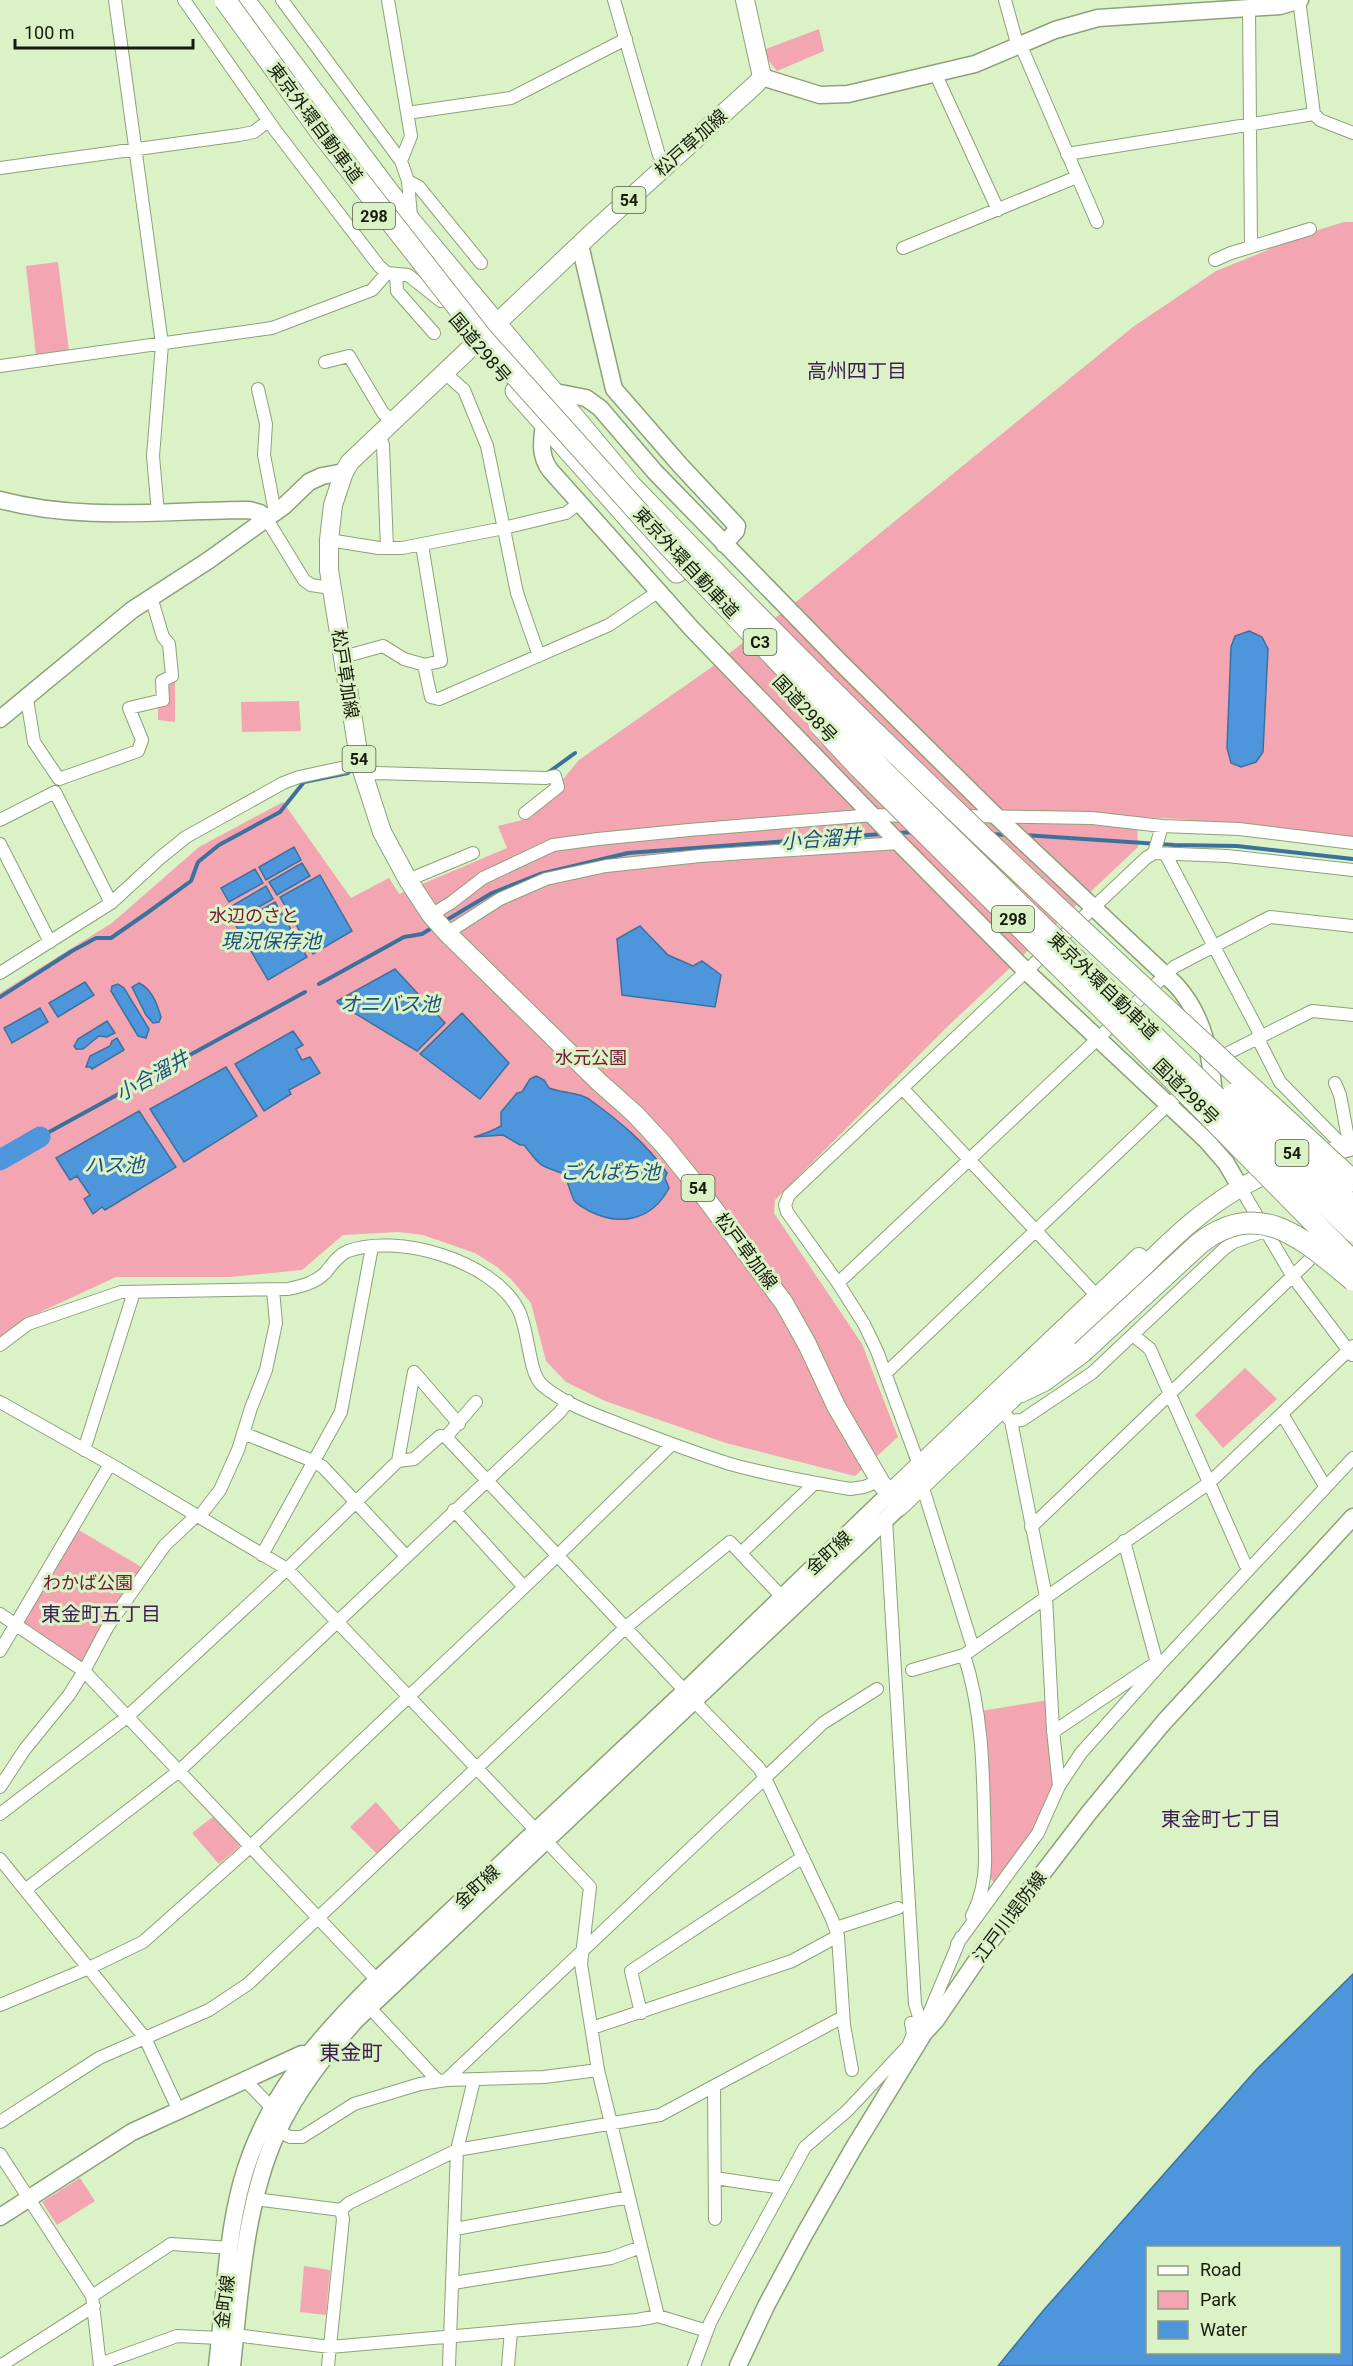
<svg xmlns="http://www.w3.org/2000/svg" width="1353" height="2366" font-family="Roboto,'Noto Sans JP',sans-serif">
  <rect width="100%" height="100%" fill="#dbf1c6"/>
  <path fill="#f3a5b1" d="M819,29L824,51L777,71L761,51Z
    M1344,222H1353V837L1180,819L1137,817L1138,847L945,1029L775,1200L774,1213L862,1344L898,1437L855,1476L726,1443L605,1401L566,1382L546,1361L531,1303L511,1279L497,1267L475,1253L423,1235L398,1232L343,1235L302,1270L230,1277H116L21,1321L0,1339V993L112,923L199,847L283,802L351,898L389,878L399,894L507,848L498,826L531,818L579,760L709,669L802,597L1133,327L1216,271L1268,250L1267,246Z
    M58,262L69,351L36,355L26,266Z
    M175,677V722L158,720V704L164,682Z
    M299,701L301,731L242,732L241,702Z
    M1245,1368L1277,1399L1223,1448L1195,1415Z
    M77,1529L143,1568L83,1666L22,1623Z
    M1049,1700L1054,1785L1037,1828L996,1885L990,1878L986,1735L981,1711Z
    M376,1802L401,1831L377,1854L350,1827Z
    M214,1816L241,1845L219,1864L192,1833Z
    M80,2178L95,2201L57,2225L42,2202Z
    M304,2266L330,2270L326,2315L300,2312Z"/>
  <path fill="#4d96db" stroke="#3c719d" stroke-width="1.5" fill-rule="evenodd" d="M1249,631L1262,637L1268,649L1263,752L1256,762L1241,767L1231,763L1227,748L1231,647L1235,636Z
    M294,847L301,860L266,880L259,867Z
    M302,863L310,876L277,895L269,882Z
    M255,869L263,883L229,902L221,888Z
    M320,875L352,931L313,954L280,897Z
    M266,886L273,899L239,918L232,906Z
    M275,902L307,957L268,980L235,924Z
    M640,926L668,955L693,966L702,961L721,975L715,1007L622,995L617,939Z
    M395,969L445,1023L417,1051L338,1003L337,1001Z
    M85,982L94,995L58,1017L49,1003Z
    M139,983C152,989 157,1004 161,1017L159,1022L153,1023L146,1015L132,987Z
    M118,984L124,988L149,1029L146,1038L138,1036L111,991L112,986Z
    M40,1008L48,1022L12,1043L4,1028Z
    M462,1013L509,1063L480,1099L420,1054Z
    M107,1021L115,1033L107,1037L99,1036L83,1049H76L74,1046L78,1039Z
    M293,1031L303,1045L296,1049L302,1060L310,1057L320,1073L289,1090L291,1094L264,1111L235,1064Z
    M117,1038L124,1050L92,1069L90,1067H86L90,1056L110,1046L112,1041Z
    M226,1067L257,1116L184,1162L150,1109Z
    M536,1076L544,1080L549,1088C561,1093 578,1092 589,1099C618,1120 646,1143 667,1173L665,1178L669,1188C652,1220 621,1227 589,1211C585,1208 577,1205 574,1200C570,1192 568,1182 564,1174C536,1164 542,1167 524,1145H520L503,1135L474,1137C481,1135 492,1131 501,1126V1112L517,1093L522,1092L530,1079Z
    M139,1111L176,1167L105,1210L102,1207L93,1214L84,1199L90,1195L77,1176L70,1180L56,1158Z
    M1353,1974V2366H998L1042,2312L1256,2070ZM1148,2248H1340V2352H1148Z"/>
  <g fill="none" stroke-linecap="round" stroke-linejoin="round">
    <path stroke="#3c719d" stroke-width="4" d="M549,772L575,753
      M898,833L915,832
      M991,834L1008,835
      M1024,835L1174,845L1237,846L1353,859
      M445,921L492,893L540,874L628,853L882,834
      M319,984L404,937L422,934L435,926
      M0,997L72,951L96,938H111L147,913L191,881L198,862L219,845L280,812L304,782L348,773
      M40,1137L305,992"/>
    <path stroke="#4d96db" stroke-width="21" d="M0,1160L40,1137"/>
    <defs>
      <path id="street" d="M115,0L162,344L153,456L158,513
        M184,0L275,130L379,266L387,273L408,275L441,301
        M282,0L401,161L408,181L411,217
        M388,0L411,136L401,161
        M614,0L659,155L668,164
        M1005,0L1018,47
        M1299,0L1314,114L1320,120L1353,133
        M1249,8L1251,246
        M1021,46L1097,222
        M935,73L998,210
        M407,113L511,98L626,39
        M1067,154L1314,114
        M0,168L239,135L254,132L268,121
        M408,181L419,187L481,263
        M903,248L1077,177
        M1215,260L1231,253L1310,229
        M396,274L397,291L434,333
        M325,362L349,356L383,413L393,421
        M0,366L272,328L372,290L387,273
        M446,374L464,390L487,446L517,593L539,656
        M258,389L266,424L264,455L275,512
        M379,433L383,445L387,548
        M266,518L304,580L311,585L331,588
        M329,540L379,548H402L504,528L566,513L578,504
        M422,545L441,661L424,665L431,697L439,699L609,625L659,591
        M343,657L383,646L404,659L425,665
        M27,699L34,742L59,779L138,751L142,740L129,708L163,700L162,681L172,676L169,644L163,637L151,597
        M363,776L376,773L546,778L555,776L558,787L525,813
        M963,816L1092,818L1162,826L1239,829L1353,843
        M0,820L55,792L111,903
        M0,844L50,942
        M1154,853L1162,826
        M1166,855L1261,1036
        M1353,870L1227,856L1154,853L1146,858L789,1195L785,1205L787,1212L838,1283L1174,967L1270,917L1353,926
        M408,880L473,853
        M431,915L452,902L483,878L553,845L598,839L689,830L873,815L909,816
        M447,933L500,899L546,879L606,866L700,856L899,843
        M0,973L111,903L160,858L186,837L283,783L299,777L360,764
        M1257,1037L1280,1082L1337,1140
        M1216,1059L1312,1011L1353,1015
        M1335,1083L1340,1095L1348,1138
        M903,1089L1097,1296
        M1240,1187L1293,1277L1352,1355
        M838,1283L864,1324L877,1351L919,1465
        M1133,1335L1150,1349L1245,1564L1249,1567
        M0,1345L28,1324L121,1292L288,1289C302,1286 315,1283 325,1273C332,1265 338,1255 348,1251C397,1233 492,1260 518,1309C529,1329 528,1372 542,1385C565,1405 599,1416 627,1427C661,1440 695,1453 730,1464C769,1475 809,1482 850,1489L864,1487L879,1481
        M886,1373L1173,1100
        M0,1402L110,1464L287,1569L398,1461L414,1372L459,1424
        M1001,1410L1011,1421L1046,1597L1053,1730L1059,1786
        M1282,1414L1325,1486
        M1011,1421L1022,1420L1092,1373L1225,1248L1234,1242L1265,1231
        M243,1433L313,1461L323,1467L406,1556
        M446,1437L685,1691
        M84,1450L134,1292
        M398,1461L414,1459L440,1436L446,1437L476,1402
        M922,1485L973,1648
        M454,1510L524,1587
        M200,1516L220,1490L238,1450L251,1408L266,1370L276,1323L273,1290
        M886,1520L915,2004L924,2033
        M1031,1527L1351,1220
        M741,1553L815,1483
        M262,1555L341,1412L372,1247
        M0,1614L84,1671L377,1980
        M0,1651L110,1464
        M964,1655C985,1719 983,1785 985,1852C986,1875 982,1896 972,1916
        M1158,1667L1353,1458
        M912,1670L964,1655L1209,1483L1353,1346
        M695,1702L759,1768L765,1778L832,1919L838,1936L844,2025L852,2070
        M1053,1732L1154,1664
        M0,1787L25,1749L69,1695L84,1671L108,1626L165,1545L197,1515
        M0,1814L127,1717L287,1569L590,1887L581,1964L598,2070L658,2316L707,2331
        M0,1859L145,2038L179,2111
        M25,1890L179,1771L560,1412L568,1401
        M836,1928L898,1908
        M957,1944L1038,1833L1059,1786L1081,1753L1158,1667L1124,1541
        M0,2005L89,1968L143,1942L250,1847L557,1556L672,1444
        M370,2008L438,2081
        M641,2013L631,1971L803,1857
        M592,2028L792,1961L838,1936
        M924,2032L930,2011L961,1937
        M245,2080L273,2109
        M446,2080L823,1723L877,1689
        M714,2086L715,2219
        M0,2122L99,2058L209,2010L248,1984L626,1627L730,1542L782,1597
        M278,2131L290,2137H302L354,2104L420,2084L446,2080L544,2077L598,2070
        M0,2154L92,2296L100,2366
        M715,2178L782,2188
        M255,2199L341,2210L349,2203L457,2150L660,2115L843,2017
        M455,2229L629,2197
        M453,2283L611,2258L641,2247
        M92,2296L171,2244L231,2248
        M235,2335L330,2347L637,2320L658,2316
        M100,2364L177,2336L220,2338
        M0,2366L94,2306
        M328,2366L343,2219L341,2210
        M449,2366L457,2150L474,2080
        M508,2366L511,2331
        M694,2366L710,2323L728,2288L805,2147L847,2111L908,2046L913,2034L911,2023"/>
      <path id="secondary" d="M762,77L820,95L848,94L975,64L1055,30L1098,18L1280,6L1300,0
        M580,245L614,389L680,465L737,526L736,531L724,544
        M550,391L586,398L600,408L655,472L840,662L997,817L1176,985C1205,1017 1212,1059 1214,1101
        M544,424C542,441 539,455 550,470L692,629L899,843L1026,971L1206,1140L1226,1163L1240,1187
        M0,500C82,522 166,510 249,510L260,513L266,518
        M0,719L132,610L209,560L284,506L309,482L322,476L344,472
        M0,2217L132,2132L302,2054L309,2056
        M217,2366C224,2307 226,2239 242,2181C265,2098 317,2039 377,1980L685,1691L888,1495
        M232,2366C240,2290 245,2203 277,2133C297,2090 325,2055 356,2020L899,1507
        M738,2366L766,2306L804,2235L853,2149L924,2033L936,2020L983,1951L1088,1814L1134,1758L1164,1722L1353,1517"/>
      <path id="primary" d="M745,0L762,77L756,84L592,233L350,462L344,472L333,505L329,540V570L360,764L382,832L408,880L431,915L447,933L599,1082L635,1114L663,1144L692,1180L784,1303L807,1344L836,1406L881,1483L899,1507C961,1448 1022,1390 1082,1330C1142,1271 1197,1201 1277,1170
        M1311,1158L1353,1146
        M888,1495L1139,1257"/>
      <path id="highway" d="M244,0L411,222L631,486L699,556
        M516,391L677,572
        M1020,1392L1043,1381L1082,1352"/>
    </defs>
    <use href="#street" stroke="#8da179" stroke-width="14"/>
    <use href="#secondary" stroke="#8da179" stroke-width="19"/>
    <use href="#primary" stroke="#8da179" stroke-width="20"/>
    <use href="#highway" stroke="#8da179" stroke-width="23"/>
    <use href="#street" stroke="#fff" stroke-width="12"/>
    <use href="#secondary" stroke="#fff" stroke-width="16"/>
    <use href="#primary" stroke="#fff" stroke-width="18"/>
    <use href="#highway" stroke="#fff" stroke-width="21"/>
    <defs>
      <path id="highway-bridge" d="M225,0L324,136L482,338L666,543L886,774L1353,1231
        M699,556C908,773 1131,977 1353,1181
        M819,724L859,767L1161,1067L1353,1262
        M1233,1094L1353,1207
        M1082,1352L1200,1243C1261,1196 1305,1241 1353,1280"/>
    </defs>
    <use href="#highway-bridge" stroke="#8da179" stroke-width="23" stroke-linecap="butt"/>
    <use href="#highway-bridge" stroke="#fff" stroke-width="21"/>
  </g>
  <g text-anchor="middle" stroke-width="6" stroke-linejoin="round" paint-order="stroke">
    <g fill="#dbf1c6" stroke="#505c44" stroke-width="1.5">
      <rect x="612.5" y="187" width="33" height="26" rx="4.5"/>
      <rect x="353" y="203" width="42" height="26" rx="4.5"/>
      <rect x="743.5" y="629" width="33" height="26" rx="4.5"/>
      <rect x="342.5" y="746" width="33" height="26" rx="4.5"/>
      <rect x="992" y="906" width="42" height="26" rx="4.5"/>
      <rect x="1275.5" y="1140" width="33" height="26" rx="4.5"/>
      <rect x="681.5" y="1175" width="33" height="26" rx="4.5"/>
    </g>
    <g font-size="16" font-weight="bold" fill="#151c0c">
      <text x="629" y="206">54</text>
      <text x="374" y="222">298</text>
      <text x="760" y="648">C3</text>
      <text x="359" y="765">54</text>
      <text x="1013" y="925">298</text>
      <text x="1292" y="1159">54</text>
      <text x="698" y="1194">54</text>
    </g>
    <g font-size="18" fill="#151c0c" stroke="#dbf1c6">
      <text transform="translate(315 123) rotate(53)" y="6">東京外環自動車道</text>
      <text transform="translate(691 143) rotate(-42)" y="6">松戸草加線</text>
      <text transform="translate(480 348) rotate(50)" y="6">国道298号</text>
      <text transform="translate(686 563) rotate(47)" y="6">東京外環自動車道</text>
      <text transform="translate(345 674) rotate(81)" y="6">松戸草加線</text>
      <text transform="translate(805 709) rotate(47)" y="6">国道298号</text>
      <text transform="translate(1103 986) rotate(44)" y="6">東京外環自動車道</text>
      <text transform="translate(1186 1092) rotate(45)" y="6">国道298号</text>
      <text transform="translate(746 1251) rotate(53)" y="6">松戸草加線</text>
      <text transform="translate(829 1553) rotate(-43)" y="6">金町線</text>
      <text transform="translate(477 1887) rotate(-43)" y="6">金町線</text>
      <text transform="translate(1010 1917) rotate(-53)" y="6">江戸川堤防線</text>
      <text transform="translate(225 2302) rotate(-83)" y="6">金町線</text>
    </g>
    <g font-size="18" fill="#721631" stroke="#dbf1c6">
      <text x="254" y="922">水辺のさと</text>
      <text x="591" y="1064">水元公園</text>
      <text x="88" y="1589">わかば公園</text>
    </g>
    <g font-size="20" fill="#3d1c54" stroke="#dbf1c6">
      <text x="857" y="378">高州四丁目</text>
      <text x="101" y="1621">東金町五丁目</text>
      <text x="1221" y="1826">東金町七丁目</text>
    </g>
    <g font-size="20" font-style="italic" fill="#1d507e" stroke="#dbf1c6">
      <text transform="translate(821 839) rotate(-4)" y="7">小合溜井</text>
      <text x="271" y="948">現況保存池</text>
      <text x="390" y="1011">オニバス池</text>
      <text transform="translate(152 1076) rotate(-29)" y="7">小合溜井</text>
      <text x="114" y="1172">ハス池</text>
      <text x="610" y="1179">ごんぱち池</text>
    </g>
    <g font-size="21" fill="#3d1c54" stroke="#dbf1c6">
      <text x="351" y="2060">東金町</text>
    </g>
  </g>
  <rect x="1146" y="2246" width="195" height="108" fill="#dbf1c6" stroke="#8c9c7c" stroke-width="1.5"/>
  <rect x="1158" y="2266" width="30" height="9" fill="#ffffff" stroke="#8c9c7c" stroke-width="1.5"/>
  <text x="1200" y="2276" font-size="18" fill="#151c0c">Road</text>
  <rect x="1158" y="2291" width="30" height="18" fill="#f3a5b1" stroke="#8c9c7c" stroke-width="1.5"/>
  <text x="1200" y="2306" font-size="18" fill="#151c0c">Park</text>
  <rect x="1158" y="2321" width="30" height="18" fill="#4d96db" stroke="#8c9c7c" stroke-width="1.5"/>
  <text x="1200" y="2336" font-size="18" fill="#151c0c">Water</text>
  <path d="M15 39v9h178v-9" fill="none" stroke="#151c0c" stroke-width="3"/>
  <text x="24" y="39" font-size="18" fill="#151c0c" stroke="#dbf1c6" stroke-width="4.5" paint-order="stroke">100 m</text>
</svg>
